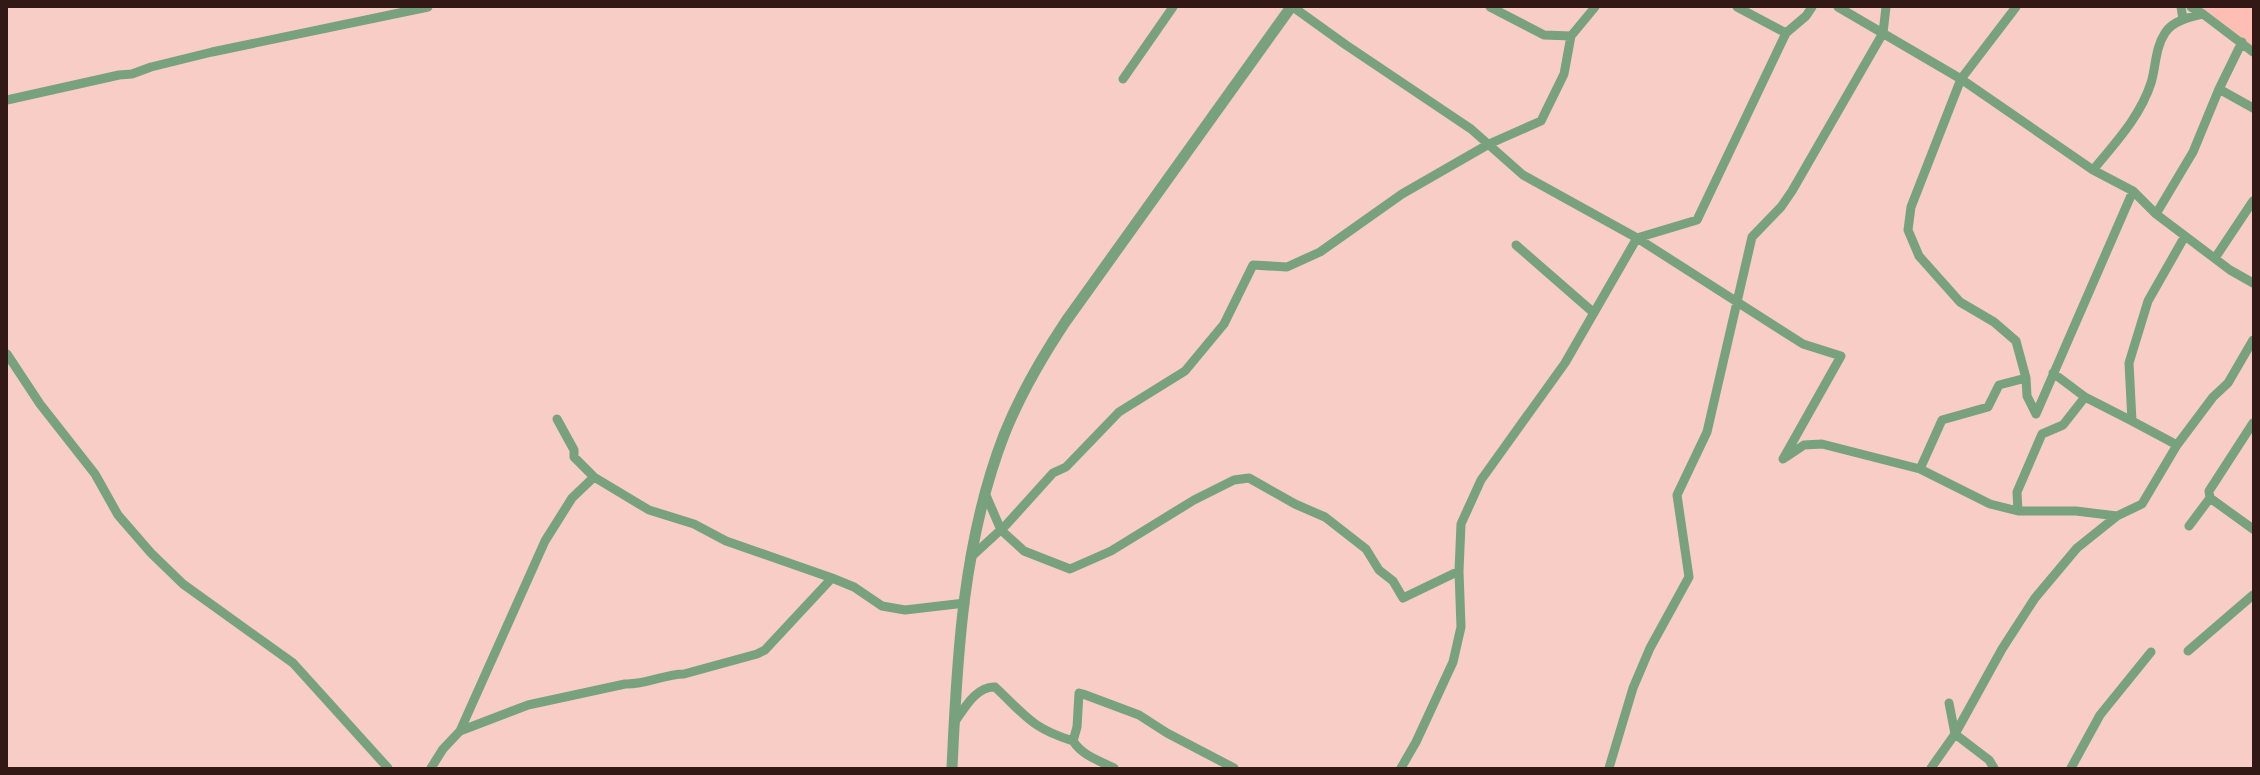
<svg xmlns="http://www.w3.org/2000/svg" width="2260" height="775" font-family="'Source Sans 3',sans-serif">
  <rect width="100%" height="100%" fill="#f8cdc5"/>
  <path fill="#febeb4" d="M2202,7H2253V47Z"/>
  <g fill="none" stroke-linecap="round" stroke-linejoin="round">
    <path stroke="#78a17e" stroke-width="9" d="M1293,7L1346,45L1471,129L1523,175L1637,238L1803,344L1841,356L1783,459L1804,445L1822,444L1920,469L1942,420L1988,407L1999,385L2026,378
      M1490,7L1544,35L1571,36L1595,7
      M1737,7L1786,33
      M1838,7L1961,79L2093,170L2133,191L2156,214L2230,270L2253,283
      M2016,7L1961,79L1911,207L1908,230L1919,256L1960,302L1994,322L2016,341L2026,378L2027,396L2036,414
      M2181,7L2183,19
      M2191,7L2203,14L2253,52
      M1123,79L1173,7
      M2219,89L2253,108
      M7,100L119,75L132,74L151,67L212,52L428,7
      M2093,170C2115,143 2140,117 2151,83C2156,67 2155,48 2165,33C2172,21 2190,17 2203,14
      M2156,214L2193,152L2219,89L2242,42
      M1516,245L1594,313
      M2215,258L2253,201
      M7,354L40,404L95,474L118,515L151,553L183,584L293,663L388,768
      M2053,373L2085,397L2132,421
      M2036,414L2133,191
      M557,419L574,450V457L594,477L649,510L694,524L726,541L832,578L854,587L882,606L905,610L965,603
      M2253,423L2209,491L2210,498L2253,529
      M2177,445L2132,421L2129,363L2148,301L2185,236
      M1920,469L1990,504L2018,511H2076L2117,516
      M985,493L1001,530L1024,551L1070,569L1111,551L1194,500L1234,480L1249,478L1295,504L1325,517L1366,549L1379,570L1393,581L1403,598L1459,571
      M2018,511L2017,492L2042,434L2063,425L2085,397
      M2189,526L2210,498
      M970,558L1006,525L1053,473L1066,467L1119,412L1185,371L1224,324L1253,265L1287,267L1320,252L1402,194L1489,144L1541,121L1564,74L1571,36
      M2188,651L2253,595
      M1949,703L1955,734L1989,760L1994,768
      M954,723C964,709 976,686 995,687C1025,715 1031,728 1073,741L1077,727L1079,693L1083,694L1139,715L1167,733L1234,768
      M460,731L528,705L625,684C646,685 664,674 684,674L757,654L765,650L832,578
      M1073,741C1083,756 1098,760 1114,768
      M431,768L443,749L460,731L545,541L572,498L594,477
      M1401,768L1416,742L1453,662L1461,627L1459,571L1461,524L1481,480L1565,363L1637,238L1697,220L1786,33L1806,16L1812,7
      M1609,768L1633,688L1650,648L1689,577L1677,495L1707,432L1752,237L1781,207L1792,191L1883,33L1886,7
      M1931,768L1955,734L2002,649L2035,598L2077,548L2117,516L2142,504L2177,445L2213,397L2228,383L2253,340
      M2071,768L2100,715L2151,652"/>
    <path stroke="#78a17e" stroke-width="11" d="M952,768C957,656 963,541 1004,435C1020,395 1042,357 1066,321L1291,7"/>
  </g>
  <rect width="2260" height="775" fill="none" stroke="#331916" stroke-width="16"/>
</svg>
